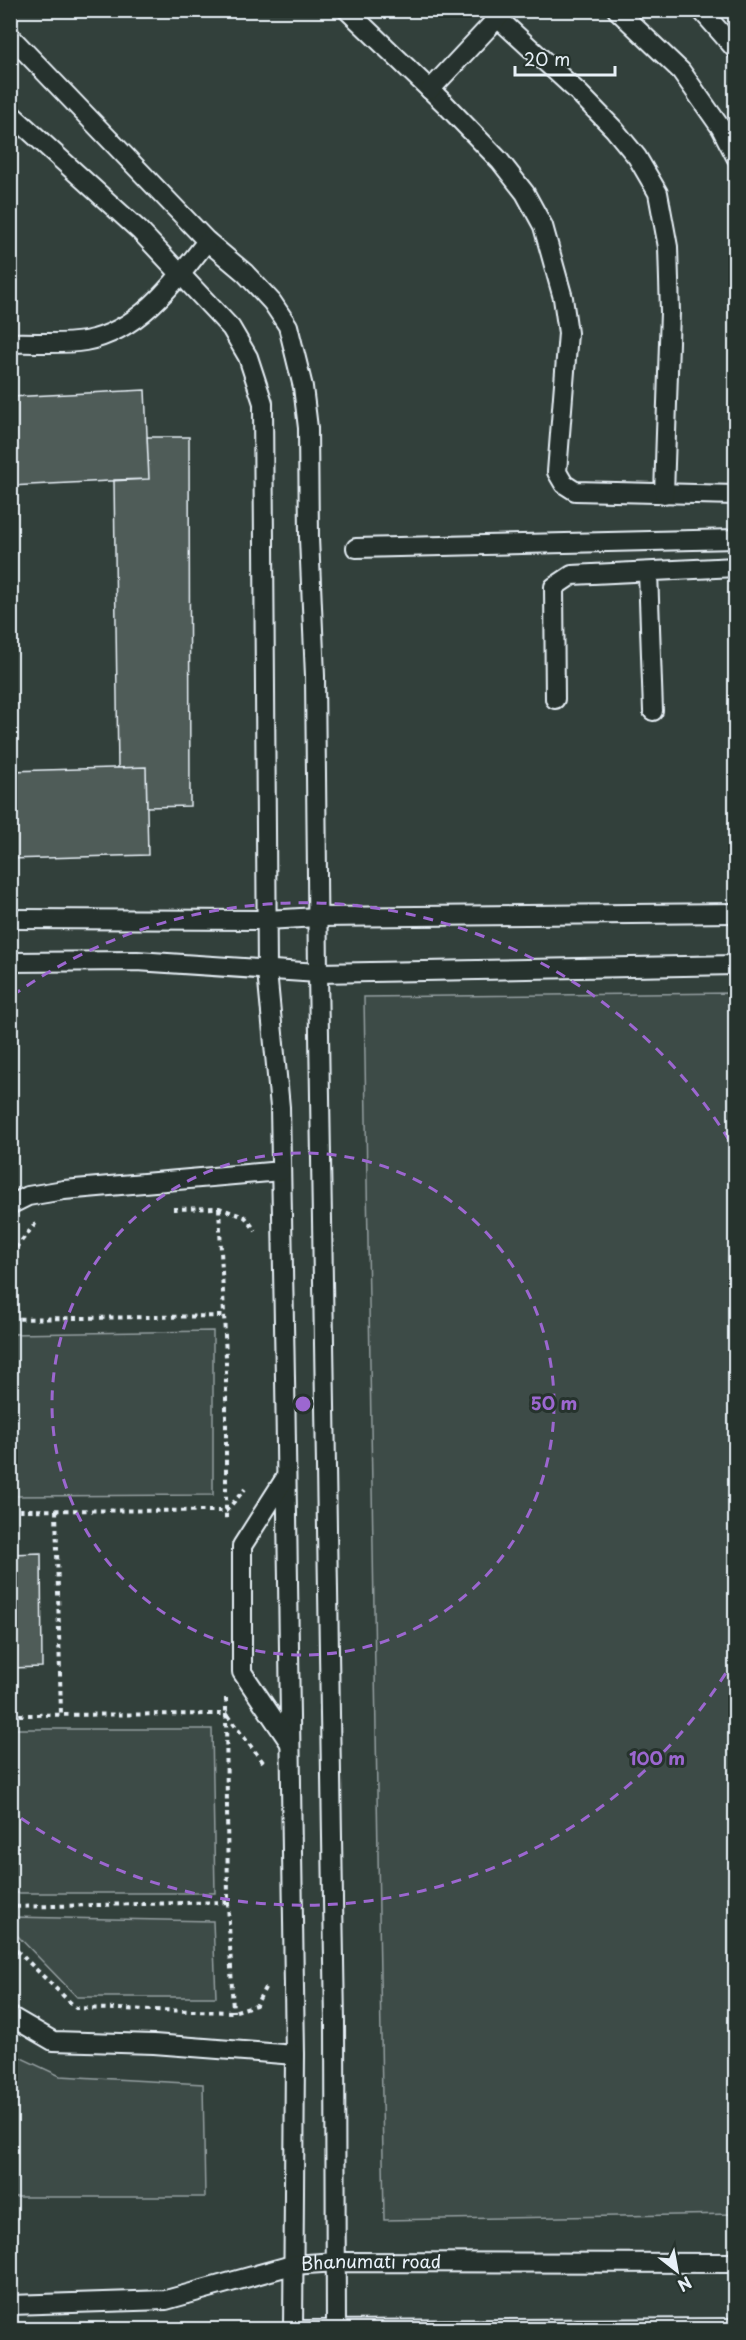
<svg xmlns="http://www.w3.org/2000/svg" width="746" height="2340" font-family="'Playpen Sans',sans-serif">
  <rect width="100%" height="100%" fill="#26332d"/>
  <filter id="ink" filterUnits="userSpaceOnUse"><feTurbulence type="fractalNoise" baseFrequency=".0167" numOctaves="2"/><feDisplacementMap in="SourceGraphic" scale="12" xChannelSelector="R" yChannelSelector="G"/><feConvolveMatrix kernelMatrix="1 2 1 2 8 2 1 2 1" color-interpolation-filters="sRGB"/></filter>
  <g filter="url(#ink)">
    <path fill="#333f3a" d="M11,11H735V2329H11Z"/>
    <path fill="#3e4b47" stroke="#939ea0" stroke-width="1.5" d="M735,993V2214L384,2220L364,997Z
      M213,1331V1495L11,1496V1334Z
      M10,1729H212L215,1893H11Z
      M11,1917L213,1921L216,1997H77L11,1929Z
      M11,2047L17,2056L60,2076L203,2084L205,2197H11Z"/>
    <path fill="#505c59" stroke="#e8f1f8" stroke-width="1.5" d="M145,390L149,479L10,486V397Z
      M147,437H189L190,806L147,807L146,767L118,768L114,480L149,479Z
      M146,767L148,855L10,859V771Z
      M41,1553L42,1667L10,1668V1554Z"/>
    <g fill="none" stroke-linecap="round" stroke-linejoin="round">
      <defs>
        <g id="service">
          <path d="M347,10L445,104L500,161L525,193L543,226L563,298L568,333L557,472L564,484L575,491L736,495"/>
          <path d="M489,10L579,93L614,129L637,157L658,193L668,247L670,312L664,494"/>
          <path d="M617,10L681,71L721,128L736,157"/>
          <path d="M701,10L736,50"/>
          <path d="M10,36L207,241L245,273L272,302L288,326L303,387L308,428L309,538L315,676L318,973L335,2022L336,2330"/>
          <path d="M430,90L505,10"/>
          <path d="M10,113L140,231L231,328L248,357L263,403L267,971L280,1107L285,1378L295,2055L293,2330"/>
          <path d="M10,343C34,342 61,345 85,341C139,331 175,282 207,241"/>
          <path d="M356,548L736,539"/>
          <path d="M648,572L653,711"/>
          <path d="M555,699L554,587L572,575L736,567"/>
          <path d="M10,919L267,920L317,917L736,913"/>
          <path d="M10,962L137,961L318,973L736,965"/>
          <path d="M10,1205L28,1196L64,1190L281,1171"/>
          <path d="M286,1477L242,1546V1672L290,1743"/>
          <path d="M10,2016L53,2041L154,2044L295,2055"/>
          <path id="s1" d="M10,2305L166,2300L292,2265L337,2262L736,2263"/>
          <path d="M303,2330L736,2328"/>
        </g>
      </defs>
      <use href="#service" stroke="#e8f1f8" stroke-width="22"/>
      <path stroke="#e8f1f8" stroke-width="4" stroke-dasharray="4.5 4.5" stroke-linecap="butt" d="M219,1208L226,1357V1520
        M173,1209L219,1208L245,1217L256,1231
        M10,1255L36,1223
        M10,1319L224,1316
        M10,1510L226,1511L245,1489
        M56,1510L61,1715
        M226,1698V1714L263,1762
        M10,1715L226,1714L228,1902L10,1907
        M228,1902L233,2012
        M10,1944L76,2008L233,2012L256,2005L267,1984"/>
      <use href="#service" stroke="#26332d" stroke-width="18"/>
    </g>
  </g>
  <g fill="none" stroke="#9c67d0" stroke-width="3" stroke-dasharray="10 8">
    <circle cx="303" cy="1404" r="251"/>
    <path d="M735 1658A501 501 0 0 1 12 1812M12 996A501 501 0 0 1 735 1150"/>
  </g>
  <g text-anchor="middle" stroke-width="6" stroke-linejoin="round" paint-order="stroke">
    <g font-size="18" fill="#e8f1f8" stroke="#26332d">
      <text dy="6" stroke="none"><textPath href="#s1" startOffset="366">Bhanumati road</textPath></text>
    </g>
  </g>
  <circle cx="303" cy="1404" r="9" fill="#9c67d0" stroke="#26332d" stroke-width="3"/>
  <g font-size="18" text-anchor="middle" font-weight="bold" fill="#9c67d0" stroke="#26332d" stroke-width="6" stroke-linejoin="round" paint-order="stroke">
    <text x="554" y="1410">50 m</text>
    <text x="657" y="1765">100 m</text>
  </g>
  <rect width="746" height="2340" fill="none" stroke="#26332d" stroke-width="36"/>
  <rect x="18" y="18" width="710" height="2304" fill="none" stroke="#e8f1f8" stroke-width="2" filter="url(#ink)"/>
  <g transform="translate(677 2271) rotate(149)" stroke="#26332d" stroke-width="4.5" paint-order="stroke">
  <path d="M0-4.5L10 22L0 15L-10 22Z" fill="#e8f1f8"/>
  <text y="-9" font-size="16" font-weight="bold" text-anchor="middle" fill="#e8f1f8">N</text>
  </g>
  <path d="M515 66v9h100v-9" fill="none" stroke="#e8f1f8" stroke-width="3"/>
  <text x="524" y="66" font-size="18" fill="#e8f1f8" stroke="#26332d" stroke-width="4.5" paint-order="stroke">20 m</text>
</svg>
